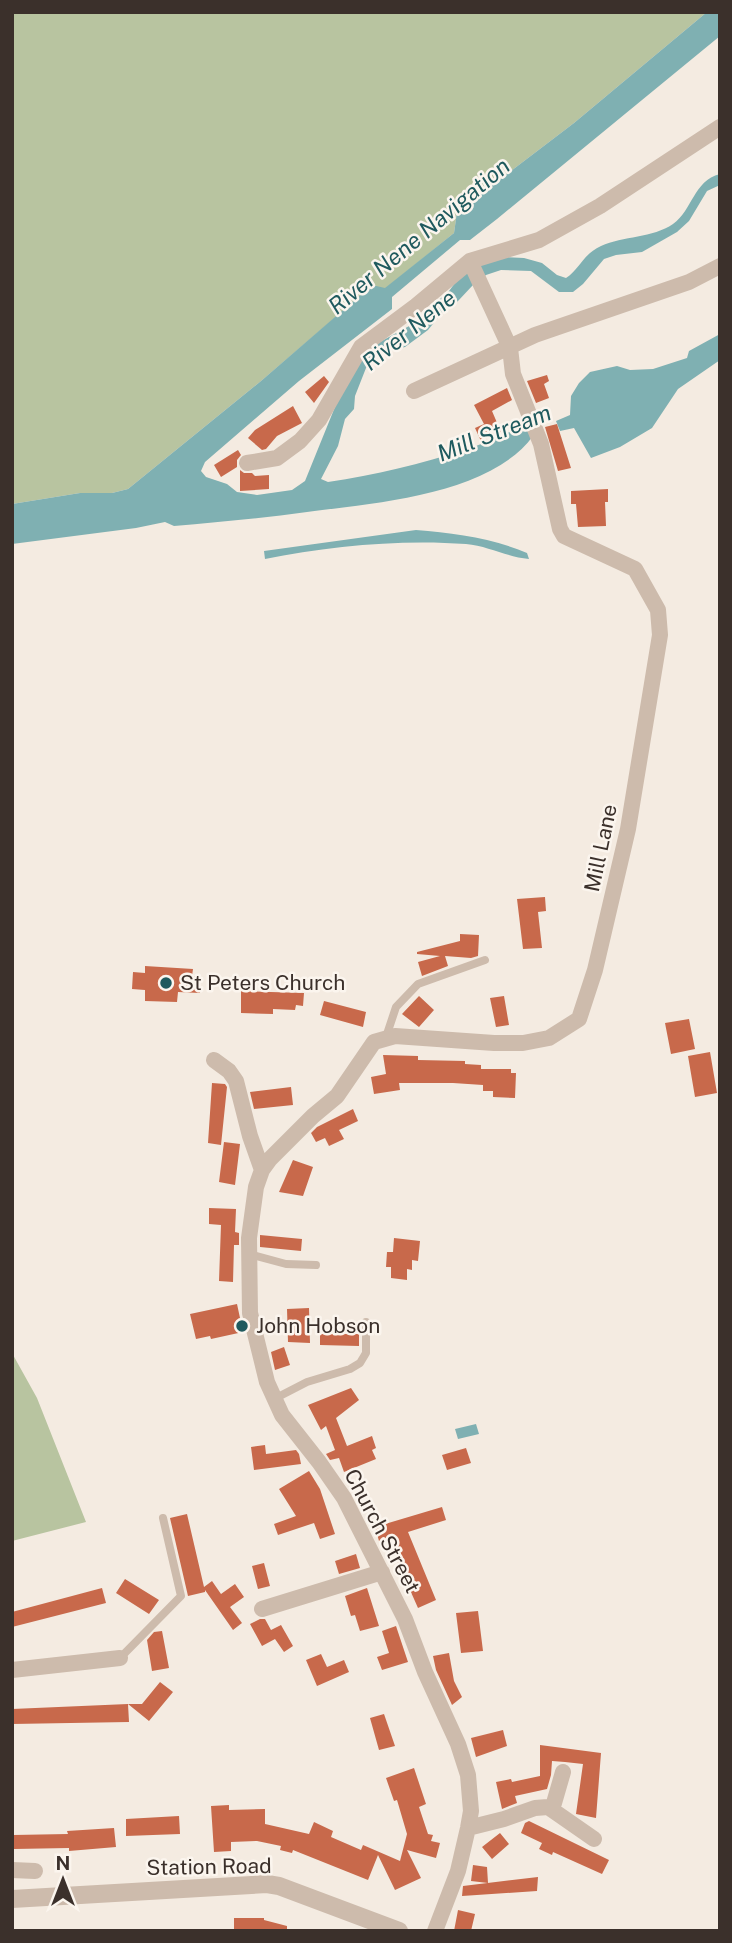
<svg xmlns="http://www.w3.org/2000/svg" width="732" height="1943" font-family="'Public Sans',sans-serif">
  <rect width="100%" height="100%" fill="#f4ebe1"/>
  <path fill="#b8c4a0" d="M12,12H707L574,123L457,212L454,233L385,289L372,286L261,381L128,489L112,493H80L12,504Z
    M12,1353L37,1398L86,1522L12,1541Z"/>
  <path fill="#7fb0b2" d="M707,12H720V36L497,219L470,240H460L392,297V309L299,381L205,462L201,471L206,477L227,484L237,492L257,495L292,490L305,481L337,402L364,354L378,343L411,325L449,291L458,279L479,262L505,257L524,258L542,263L557,275L566,278C580,269 582,255 601,246C623,236 653,238 673,224C693,210 693,181 720,174V185L707,191L689,221L677,232L642,252L616,255L604,259L583,284L573,292H559L531,271L501,270L486,275L473,285L458,301L441,314L428,330L405,347L379,354L366,368L355,396L354,409L345,419L338,446L321,479L328,482C375,475 421,464 467,449C488,443 507,430 528,427L533,436C490,495 374,503 307,512C263,518 219,522 174,526L165,522L136,528L12,544V504L80,493H112L128,489L261,381L372,285L385,288L454,233L457,212L574,123Z
    M720,334V360L678,389L652,428L620,447L591,458L574,428L560,431L556,421L570,415L571,396L579,383L590,372L617,366L630,370L653,369L687,358L689,351Z
    M416,530C454,533 492,538 527,553L529,559C507,557 488,546 466,544C403,539 327,546 265,559L264,551Z
    M476,1424L479,1434L458,1439L455,1429Z"/>
  <path fill="#c8694b" d="M547,375L549,381L544,384L549,398L536,403L527,381Z
    M324,376L329,382L314,403L305,392Z
    M507,388L512,400L492,411L501,432L481,441L475,428L484,424L474,405Z
    M293,406L302,423L277,436L266,449L262,450L248,438L255,430Z
    M557,424L571,468L558,471L545,427Z
    M238,450L241,455L237,460V467L221,477L214,465Z
    M240,470L244,473H252L255,476L269,475V489L240,491Z
    M608,489V502H605L606,526L578,527L576,504H571V491Z
    M545,897L546,911L538,912L542,948L523,949L517,899Z
    M460,934L479,935L478,956L471,958L445,956L448,966L422,976L418,962L440,956L417,954V952L460,941Z
    M145,966L193,969L192,976L201,977L200,993L178,992L177,1002L145,1001V990L132,989L133,972L145,973Z
    M241,991L304,993L303,1006L296,1005L295,1010L273,1009V1014L241,1013Z
    M419,996L434,1010L419,1027L402,1014Z
    M504,996L509,1025L496,1027L490,998Z
    M324,1001L366,1012L363,1027L320,1015Z
    M689,1019L695,1049L671,1054L665,1023Z
    M710,1052L717,1093L695,1097L688,1056Z
    M383,1055L418,1056V1060L465,1061V1064L481,1065V1069H511V1073H516L515,1098L493,1097V1091H483V1085L453,1083H399L400,1090L374,1094L371,1077L386,1074Z
    M212,1083L225,1084L227,1087L221,1145L208,1143Z
    M291,1087L293,1105L254,1109L250,1092Z
    M353,1109L358,1121L339,1130L344,1139L329,1146L325,1138L316,1142L311,1133L317,1127Z
    M224,1142L240,1144L235,1185L219,1182Z
    M293,1160L313,1167L303,1196L279,1192Z
    M209,1208L236,1209L235,1232L239,1233V1245H234L233,1282L219,1281L221,1225L209,1224Z
    M260,1235L302,1239L301,1251L260,1247Z
    M394,1238L420,1241L418,1261L412,1260V1270L407,1269V1280L391,1278V1267H386L387,1252H393Z
    M237,1304L243,1332L211,1339L210,1336L196,1339L190,1314Z
    M309,1308L310,1343L288,1342L287,1309Z
    M320,1334H359V1346L320,1345Z
    M284,1347L290,1365L275,1370L271,1352Z
    M351,1388L359,1400L336,1418L347,1446L372,1436L376,1448L372,1450L376,1459L344,1472L339,1458L330,1460L326,1454L335,1450L326,1426L321,1430L308,1405Z
    M265,1445L266,1454L296,1450L299,1454L301,1464L254,1470L251,1447Z
    M466,1448L471,1463L447,1470L442,1455Z
    M309,1471L320,1489L335,1534L320,1539L314,1523L278,1535L274,1524L296,1516L279,1489Z
    M442,1507L446,1520L408,1532L436,1600L418,1608L387,1538L379,1541L375,1527Z
    M187,1514L204,1587L212,1581L221,1594L235,1584L244,1597L230,1607L242,1623L233,1630L205,1590V1592L188,1596L170,1518Z
    M356,1554L360,1568L339,1574L335,1561Z
    M264,1563L270,1586L258,1589L252,1566Z
    M125,1579L159,1600L149,1614L116,1593Z
    M102,1588L106,1603L12,1627V1612Z
    M367,1588L379,1626L360,1631L355,1615L351,1616L345,1596Z
    M478,1611L483,1651L461,1653L456,1613Z
    M260,1619H265L271,1630L281,1625L293,1646L284,1652L275,1639L262,1646L250,1624Z
    M396,1626L408,1662L382,1670L377,1657L389,1653L382,1631Z
    M162,1631L169,1668L152,1671L147,1640L154,1632Z
    M449,1653L454,1681L462,1697L452,1705L436,1670L433,1656Z
    M321,1654L327,1667L344,1660L349,1672L317,1686L306,1660Z
    M160,1682L173,1692L149,1721L128,1704H142Z
    M128,1704L129,1722L12,1724V1709Z
    M384,1714L395,1746L379,1750L370,1718Z
    M503,1730L507,1746L476,1757L471,1738Z
    M540,1745L601,1753L596,1818L576,1814L583,1764L565,1762L552,1761L551,1775L547,1789L515,1796L517,1803L502,1809L496,1782L511,1779L512,1782L540,1776Z
    M414,1768L426,1804L419,1807L428,1834L433,1835L431,1841L440,1843L436,1858L407,1850L421,1878L395,1890L378,1855L368,1880L293,1850L292,1853L280,1850L281,1846L257,1841L231,1842V1851L214,1852L211,1806L229,1805V1810L265,1809V1824L309,1834L314,1822L333,1831L331,1837L361,1850L363,1845L400,1861L407,1834L397,1800L394,1801L386,1778Z
    M179,1816L180,1834L126,1836V1819Z
    M529,1821L609,1860L602,1874L553,1852L552,1855L539,1849L542,1843L521,1833L525,1823Z
    M114,1828L116,1847L69,1851V1848L14,1849L13,1835L68,1834L67,1831Z
    M500,1833L509,1844L492,1859L482,1847Z
    M473,1865L487,1867L488,1883L471,1881Z
    M538,1877L537,1891L462,1896L463,1886Z
    M458,1910L475,1914L471,1931H454Z
    M234,1918H264V1920L287,1926V1931H234Z"/>
  <g fill="none" stroke-linecap="round" stroke-linejoin="round">
    <path stroke="#cdbbac" stroke-width="8" d="M386,1037L396,1007L418,984L485,960
      M249,1254L286,1264L316,1265
      M274,1399L307,1382L350,1369L360,1363L366,1353V1322
      M120,1658L181,1596L163,1518"/>
    <path stroke="#cdbbac" stroke-width="16" d="M414,391L535,335L689,282L720,266
      M247,463L277,458L300,441L319,420L361,347L416,306L470,261L539,240L600,206L720,127
      M214,1060L229,1071L236,1081L250,1136L262,1170
      M262,1609L382,1572
      M12,1670L120,1658
      M552,1810L563,1772
      M468,1828L504,1819L535,1808L548,1807L594,1839
      M12,1870L35,1871
      M435,1931L458,1871L468,1828L471,1811L468,1775L458,1744L425,1672L405,1619L344,1498L319,1462L282,1415L267,1382L250,1313L249,1238L256,1187L262,1170L270,1159L313,1116L337,1096L374,1042L395,1036L494,1043H523L549,1038L579,1019L595,970L628,829L660,635L658,610L635,569L564,536L560,529L541,444L513,374L510,348L470,261"/>
    <path stroke="#cdbbac" stroke-width="18" d="M12,1899L267,1884L279,1886L399,1931"/>
  </g>
  <g fill="#1f5a5e" stroke="#fbf5ee" stroke-width="2.5">
    <circle cx="166" cy="983" r="7"/>
    <circle cx="242" cy="1326" r="7"/>
  </g>
  <g text-anchor="middle" stroke-width="5" stroke-linejoin="round" paint-order="stroke">
    <g font-size="21" fill="#3b302b" stroke="#fbf5ee">
      <text transform="translate(601 848) rotate(-78)" y="7">Mill Lane</text>
      <text transform="translate(382 1531) rotate(62)" y="7">Church Street</text>
      <text transform="translate(209 1867) rotate(-1)" y="7">Station Road</text>
    </g>
    <g font-size="21" fill="#3b302b" stroke="#fbf5ee" text-anchor="start">
      <text x="180" y="990">St Peters Church</text>
      <text x="256" y="1333">John Hobson</text>
    </g>
    <g font-size="23" font-style="italic" fill="#1f5a5e" stroke="#fbf5ee">
      <text transform="translate(419 236) rotate(-40)" y="8">River Nene Navigation</text>
      <text transform="translate(409 330) rotate(-39)" y="8">River Nene</text>
      <text transform="translate(494 433) rotate(-21)" y="8">Mill Stream</text>
    </g>
  </g>
  <rect width="732" height="1943" fill="none" stroke="#3b302b" stroke-width="28"/>
  <g transform="translate(63 1880)" stroke="#fbf5ee" stroke-width="5" paint-order="stroke">
  <path d="M0-5L12 26L0 18L-12 26Z" fill="#3b302b"/>
  <text y="-10" font-size="19" font-weight="bold" text-anchor="middle" fill="#3b302b">N</text>
  </g>
</svg>
